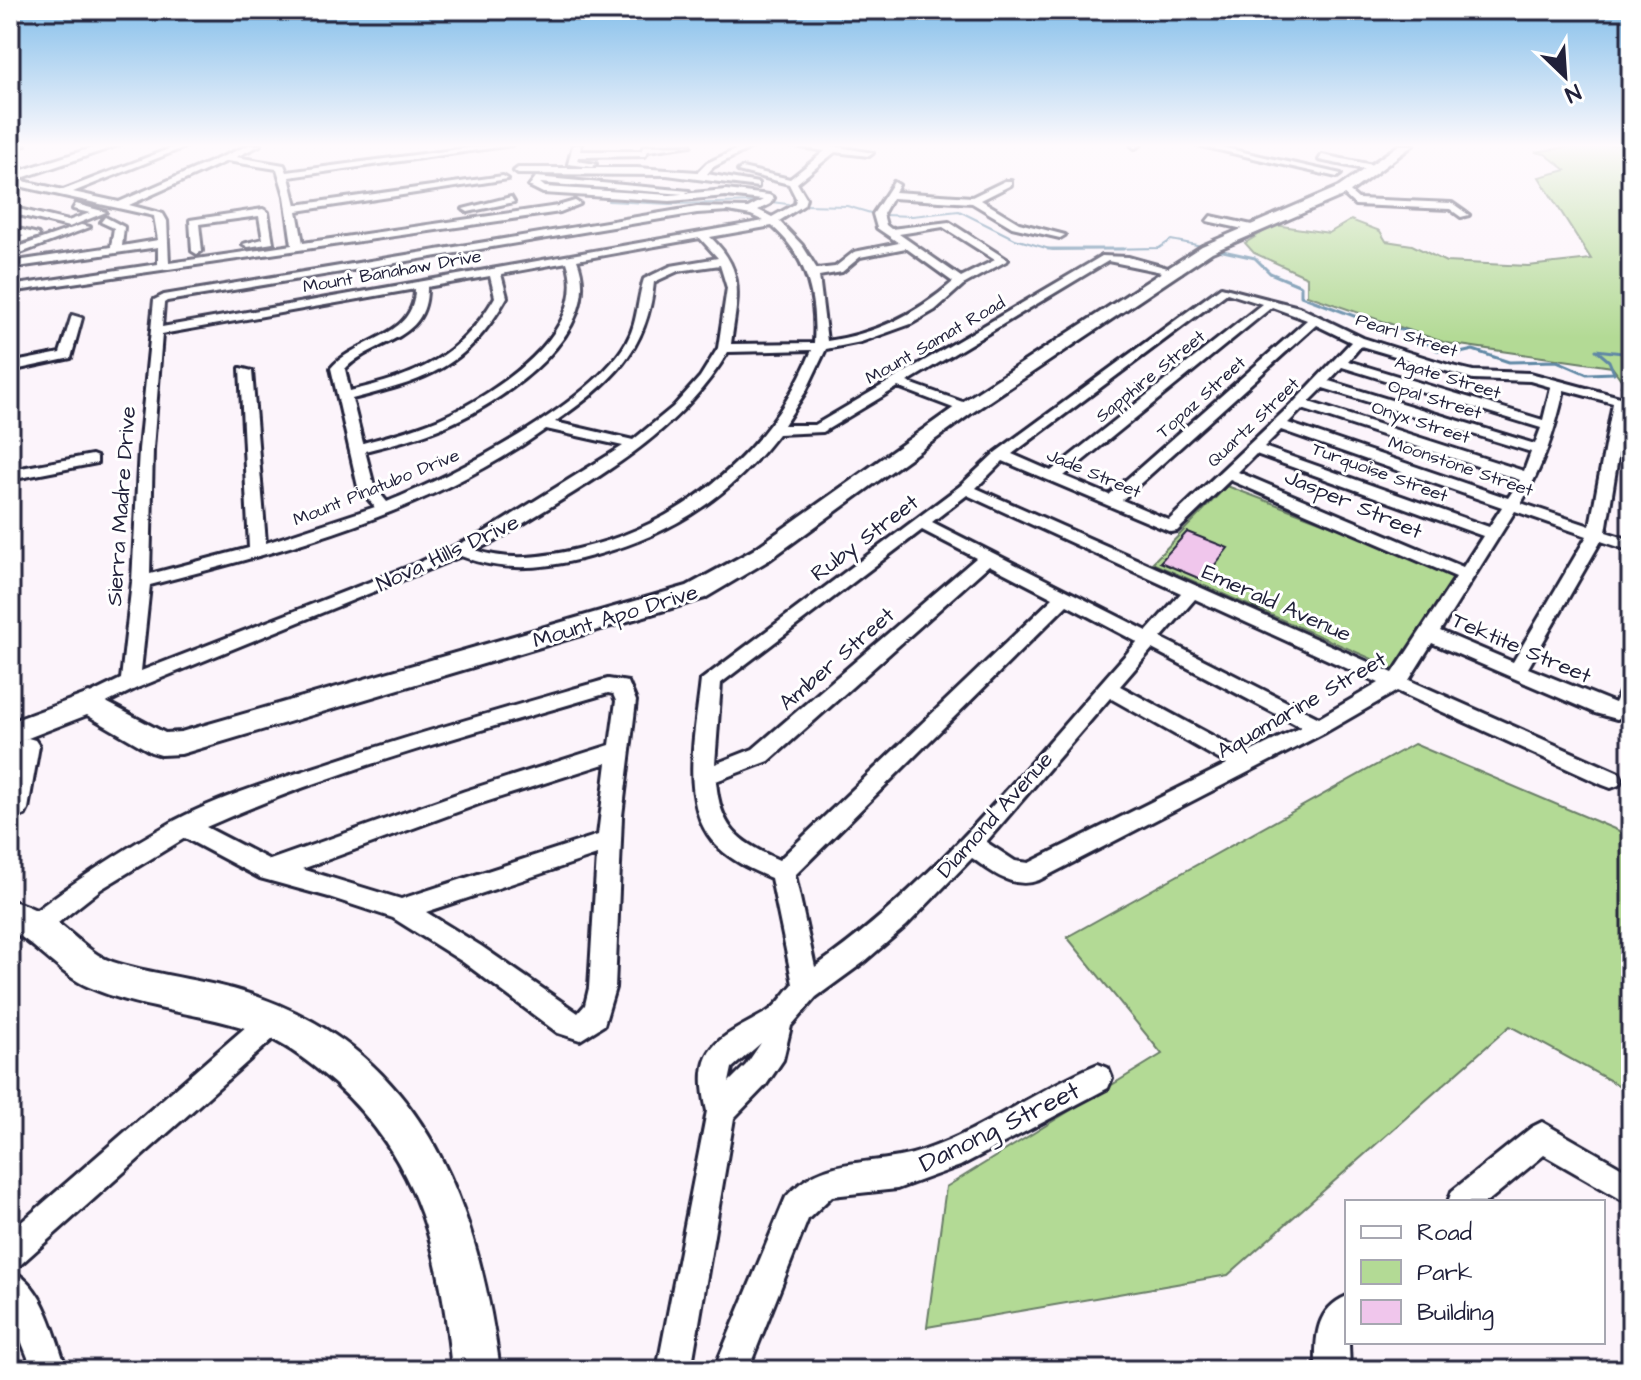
<svg xmlns="http://www.w3.org/2000/svg" width="1641" height="1380" font-family="'Architects Daughter',sans-serif">
  <rect width="100%" height="100%" fill="#fcf4fb"/>
  <filter id="ink" filterUnits="userSpaceOnUse"><feTurbulence type="fractalNoise" baseFrequency=".0125" numOctaves="2"/><feDisplacementMap in="SourceGraphic" scale="16" xChannelSelector="R" yChannelSelector="G"/><feConvolveMatrix kernelMatrix="1 2 1 2 8 2 1 2 1" color-interpolation-filters="sRGB"/></filter>
  <g filter="url(#ink)">
    <path fill="#b3da95" stroke="#6a7e68" stroke-width="2" d="M1580,145H1631V390L1621,386L1623,382L1612,367L1446,343L1307,295V277L1254,253L1245,243L1275,225L1329,233L1351,220L1380,231L1386,241L1412,245L1446,262L1528,266L1591,259L1539,177L1566,170L1545,154L1535,152Z
      M1227,486L1460,574L1395,669L1152,563Z
      M1414,744L1631,836V1092L1510,1026L1228,1275L927,1327L946,1187L1162,1054L1067,937Z"/>
    <g fill="none" stroke-linecap="round" stroke-linejoin="round">
      <path stroke="#6188a5" stroke-width="2" d="M608,201L669,204L765,202
        M771,202L788,204
        M804,205L847,206L874,214
        M884,215L912,216L959,211L1015,239L1053,250L1159,248L1171,240L1207,247
        M1214,249L1222,251"/>
      <path stroke="#6188a5" stroke-width="3" d="M1048,249H1123
        M1214,249L1255,258L1270,273L1301,286V296L1378,325L1411,332L1437,350L1456,354L1473,350L1509,362L1557,361L1587,374L1614,373L1609,361L1596,350L1631,354"/>
    </g>
    <path fill="#f0c6ec" stroke="#22223b" stroke-width="2" d="M1187,532L1228,548L1203,580L1160,562Z"/>
    <g fill="none" stroke-linecap="round" stroke-linejoin="round">
      <defs>
        <path id="street" d="M10,145H25L10,151Z
          M179,145H190L73,192L119,202L249,145H260L236,157L284,165L287,172L490,145H512L289,177L296,205L503,176L508,179L297,211L303,243L558,206L575,201L580,204L560,212L10,292V286L158,264V247L10,268V262L111,247L114,228L101,222L105,217L124,227L122,246L158,240L154,216L10,184V178L63,190ZM227,161L277,169L285,196L292,245L169,263L167,221L163,214L129,205Z
          M573,145H581L580,151H641L644,146L691,145L648,151L645,156L578,157L577,161L596,164L592,167L568,164Z
          M746,145H756L713,167L707,174L758,183V187L667,175L518,174L514,171L518,168H637L698,172L707,163Z
          M789,145L833,146L873,153L869,156L835,152L797,183L806,198L804,205L779,221L802,245L817,269L835,267L854,252L899,243L877,228L873,214L894,182L899,185L895,192L972,197L1005,181H1011V185L981,200L1019,223L1065,235L1060,238L1012,227L972,203L892,198L883,214L886,225L891,229L949,222L1008,260L963,285L935,310L911,324L861,342L826,349L806,391L784,425H815L1102,256L1128,257L1182,272L1176,275L1108,261L907,382L971,405V411H961L898,387L823,432L778,434C726,502 663,539 581,559C539,569 502,572 461,556L137,688L96,708H82L79,703L82,698L121,679L132,582L139,449L154,300L164,295L697,207L748,208L763,200L726,196L670,201L543,193L529,186L536,177L689,191L684,194L540,183L545,187L670,195L726,190L769,195L774,198L770,204L758,210L772,217L795,204L796,198L789,184L738,171L742,168L790,179L825,151ZM728,211L751,215L764,221L162,327L164,303L167,301L697,213ZM772,226C807,256 817,297 814,343L731,344C737,298 747,271 710,237ZM943,227L995,260L961,277L899,234ZM700,238L718,258L671,266L644,279C637,300 638,323 626,343C591,404 453,476 387,502L374,486L365,451C393,444 421,437 448,425C504,401 606,332 577,260ZM906,248L953,282C916,314 876,334 827,341L819,276L842,272L860,257ZM567,262C591,332 494,395 439,419C415,429 389,436 363,443L352,399C427,380 467,368 507,297L501,274ZM720,265L727,288L718,348L700,377L673,407L633,440L555,422C610,383 647,353 654,282L678,271ZM490,276L495,297C459,359 417,375 350,391L345,369C376,338 428,342 427,287ZM415,289C415,338 358,337 331,368L358,487L375,507L266,543L252,371L240,368L249,548L150,574L153,449L162,334ZM812,350C771,451 683,525 578,549C544,557 509,562 475,550L495,541C581,486 674,442 728,352ZM546,429L623,446L483,533L418,563L141,671L150,585C287,550 428,513 546,429Z
          M1131,145H1141L1135,148Z
          M1197,145H1212L1341,174L1337,177Z
          M1322,155L1373,165L1377,168L1373,171L1319,160Z
          M1344,187L1358,199L1452,203L1469,215L1461,217L1450,209L1355,205L1339,190Z
          M511,197L514,202L468,212L463,209Z
          M76,204L106,212L69,227L10,213V207L68,221L90,213L73,209Z
          M263,209L268,212L273,243L248,247L243,244L263,239L259,216L199,224L202,251L197,254L192,251L190,220Z
          M1211,216L1261,227L1262,229L1257,232L1207,221Z
          M81,225L90,227L10,257V250Z
          M10,227L38,234L39,236L12,245V241L24,236L10,233Z
          M1221,287L1299,307L1363,338L1452,366L1473,371L1530,373L1631,400V408L1626,407L1606,532L1631,540V551L1601,541L1528,668L1615,703L1624,684L1631,682V712L1617,719L1595,713L1432,643L1409,680L1619,773L1622,779L1619,785L1611,788L1603,785L1397,691L1326,732L1039,880C1013,890 992,872 972,858L906,926L864,962L816,997L791,1026L783,1060L766,1085L734,1118L691,1370H657L707,1111C692,1045 718,1040 767,1012C777,1006 785,993 793,984L771,878C753,870 733,862 718,847C677,807 696,730 701,680L960,486L996,452ZM1227,293L1262,304L1051,471L1012,454ZM1272,307L1307,320L1109,495L1064,476ZM1316,325L1351,342L1295,401L1169,520L1122,500ZM1361,346L1473,379L1530,381L1551,387L1543,420L1348,361ZM1342,367L1541,428L1535,444L1329,381ZM1323,388L1531,452L1524,471L1309,402ZM1564,390L1613,403L1590,526L1521,503C1543,468 1555,431 1564,390ZM1302,409L1520,480L1508,498L1288,423ZM1281,430L1502,507L1489,527L1264,447ZM1256,454L1483,536L1463,567L1238,472ZM1003,461L1171,532L1177,531L1230,480L1456,577L1393,673L976,488ZM967,495L1181,593L1147,631L932,522ZM1515,511L1587,536L1513,662L1440,631ZM922,530L976,558L753,749L715,764L721,683ZM989,565L1053,598L779,860C738,842 720,828 716,781L769,761ZM1195,599L1379,683L1319,718L1161,638ZM1067,605L1137,642C1036,754 940,880 815,967L795,875ZM1152,649L1301,727L1246,754L1120,686ZM1110,698L1227,764L1029,863L1015,861L986,842ZM761,1043L746,1065L729,1082L732,1068Z
          M72,315L82,318L71,358L10,371V363L60,353Z
          M92,455L97,457V463L10,480V470Z
          M608,679L628,682L636,701L622,816L615,988L604,1025L580,1040L558,1033L463,962L393,918L329,897L260,878L185,838L101,889L44,934L35,937L26,934L22,926L26,918C73,882 122,850 174,821C222,796 276,780 328,763C420,732 514,706 608,679ZM608,693L613,694L616,701L610,745L465,791L270,860L206,827C335,769 473,733 608,693ZM607,763L598,835L401,899L302,869L479,804ZM597,855L589,988L585,1005L578,1013L481,946L426,912Z
          M28,738L35,740L39,746L28,809L25,815L10,820V786L17,746L21,740Z
          M273,1008L283,1012L287,1021L283,1030L21,1264L10,1269V1232L263,1012Z
          M1098,1064L1108,1068L1112,1078L1108,1088L960,1166L897,1189L832,1196L808,1219L748,1370H714L786,1197C827,1152 869,1169 922,1151C984,1130 1037,1089 1098,1064Z
          M1542,1122L1631,1173V1205L1544,1155L1487,1202H1448L1452,1191L1532,1127Z
          M10,1270C45,1284 55,1338 67,1370H33L10,1313Z
          M1347,1296L1350,1370H1316C1316,1339 1314,1310 1347,1296Z"/>
        <path id="secondary" d="M101,145H119L10,182V174Z
          M1399,145H1413L1349,193L1212,252L973,412L769,560L705,598L181,754L161,755L151,752L87,715L10,745V722L89,693L165,733L181,732L687,586L753,550L959,404L1202,246L1339,187Z
          M10,900C28,906 44,912 59,924C76,937 92,955 113,962C161,977 213,980 261,998C427,1058 479,1210 500,1370H452C441,1259 422,1163 335,1084C311,1063 284,1042 254,1031C200,1012 141,1010 89,987C59,974 39,946 10,930Z"/>
      </defs>
      <use href="#street" stroke="#22223b" stroke-width="6"/>
      <use href="#secondary" stroke="#22223b" stroke-width="6"/>
      <use href="#street" fill="#fff" fill-rule="evenodd"/>
      <use href="#secondary" fill="#fff" fill-rule="evenodd"/>
    </g>
  </g>
  <linearGradient id="sky" x2="0" y2="1"><stop stop-color="#83beea"/><stop offset="0.43" stop-color="#fefafd"/><stop offset="1" stop-color="#fefafd" stop-opacity="0"/></linearGradient>
  <rect width="1641" height="338" fill="url(#sky)"/>
  <g text-anchor="middle" stroke-width="6" stroke-linejoin="round" paint-order="stroke">
    <g font-size="18" fill="#22223b" stroke="#fff">
      <text transform="translate(392 271) rotate(-10)" y="6">Mount Banahaw Drive</text>
      <text transform="translate(1407 335) rotate(18)" y="6">Pearl Street</text>
      <text transform="translate(935 340) rotate(-30)" y="6">Mount Samat Road</text>
      <text transform="translate(1150 376) rotate(-39)" y="6">Sapphire Street</text>
      <text transform="translate(1448 377) rotate(17)" y="6">Agate Street</text>
      <text transform="translate(1201 397) rotate(-42)" y="6">Topaz Street</text>
      <text transform="translate(1435 399) rotate(17)" y="6">Opal Street</text>
      <text transform="translate(1253 422) rotate(-44)" y="6">Quartz Street</text>
      <text transform="translate(1421 422) rotate(18)" y="6">Onyx Street</text>
      <text transform="translate(1461 466) rotate(19)" y="6">Moonstone Street</text>
      <text transform="translate(1380 472) rotate(20)" y="6">Turquoise Street</text>
      <text transform="translate(1094 473) rotate(23)" y="6">Jade Street</text>
      <text transform="translate(376 487) rotate(-22)" y="6">Mount Pinatubo Drive</text>
    </g>
    <g font-size="22" fill="#22223b" stroke="#fff">
      <text transform="translate(1354 503) rotate(23)" y="8">Jasper Street</text>
      <text transform="translate(120 506) rotate(-86)" y="8">Sierra Madre Drive</text>
      <text transform="translate(864 537) rotate(-37)" y="8">Ruby Street</text>
      <text transform="translate(447 552) rotate(-25)" y="8">Nova Hills Drive</text>
      <text transform="translate(1277 602) rotate(24)" y="8">Emerald Avenue</text>
      <text transform="translate(615 615) rotate(-17)" y="8">Mount Apo Drive</text>
      <text transform="translate(1522 647) rotate(23)" y="8">Tektite Street</text>
      <text transform="translate(836 658) rotate(-41)" y="8">Amber Street</text>
      <text transform="translate(1301 704) rotate(-30)" y="8">Aquamarine Street</text>
      <text transform="translate(994 814) rotate(-48)" y="8">Diamond Avenue</text>
    </g>
    <g font-size="26" fill="#22223b" stroke="#fff">
      <text transform="translate(999 1126) rotate(-26)" y="9">Danong Street</text>
    </g>
  </g>
  <rect width="1641" height="1380" fill="none" stroke="#fff" stroke-width="40"/>
  <rect x="20" y="20" width="1601" height="1340" fill="none" stroke="#22223b" stroke-width="3" filter="url(#ink)"/>
  <rect x="1345" y="1200" width="260" height="144" fill="#ffffff" stroke="#a7a7b1" stroke-width="2"/>
  <rect x="1361" y="1226" width="40" height="12" fill="#ffffff" stroke="#a7a7b1" stroke-width="2"/>
  <text x="1417" y="1240" font-size="24" fill="#22223b">Road</text>
  <rect x="1361" y="1260" width="40" height="24" fill="#b3da95" stroke="#a7a7b1" stroke-width="2"/>
  <text x="1417" y="1280" font-size="24" fill="#22223b">Park</text>
  <rect x="1361" y="1300" width="40" height="24" fill="#f0c6ec" stroke="#a7a7b1" stroke-width="2"/>
  <text x="1417" y="1320" font-size="24" fill="#22223b">Building</text>
  <g transform="translate(1565 76) rotate(155)" stroke="#ffffff" stroke-width="6" paint-order="stroke">
  <path d="M0-6L14 30L0 20L-14 30Z" fill="#22223b"/>
  <text y="-12" font-size="22" font-weight="bold" text-anchor="middle" fill="#22223b">N</text>
  </g>
</svg>
